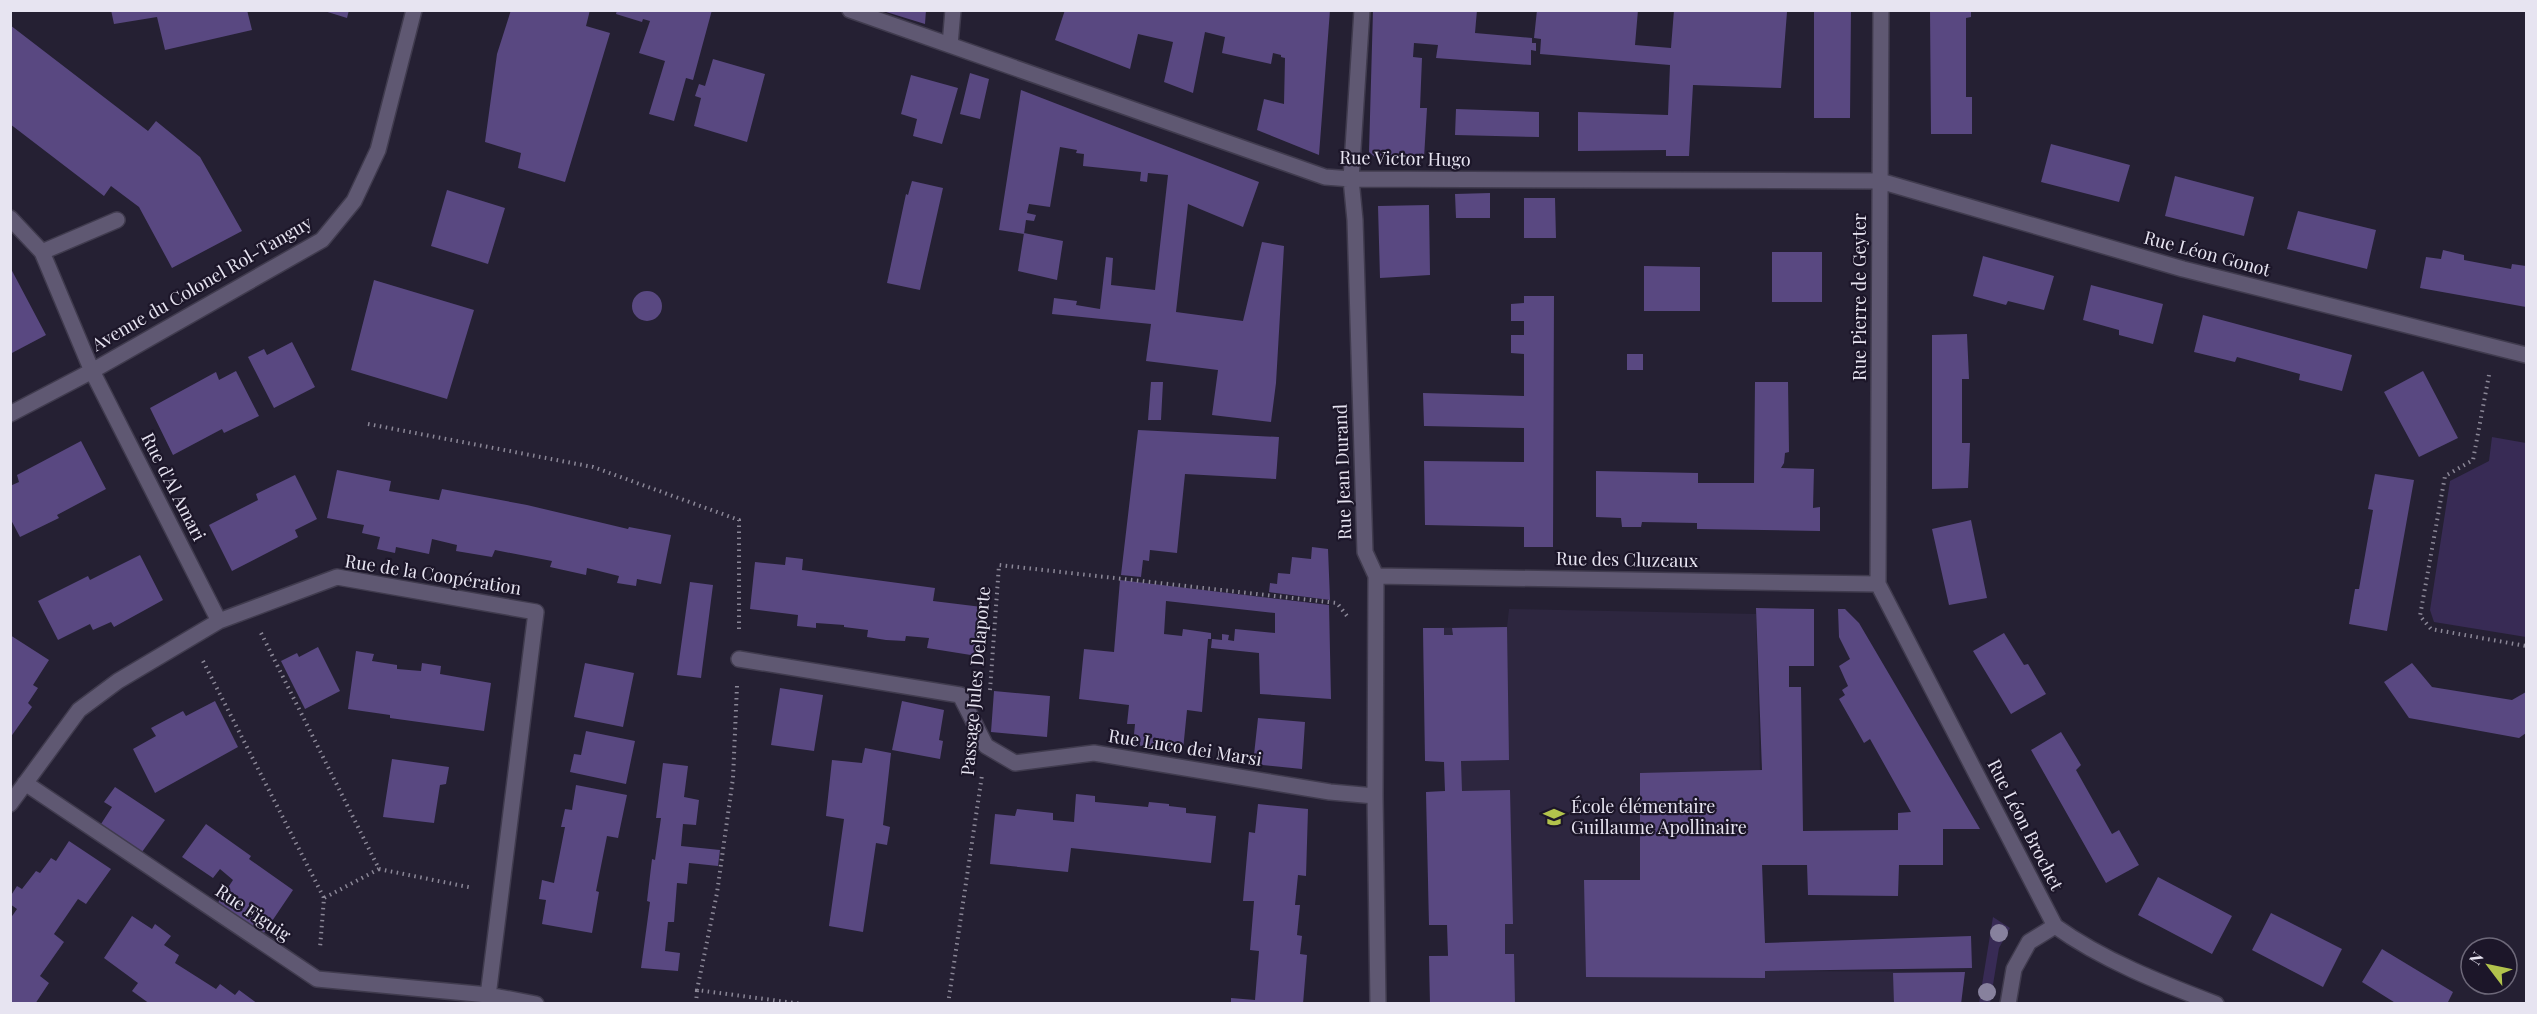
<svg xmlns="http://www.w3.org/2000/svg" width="2537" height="1014" font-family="'Playfair Display',serif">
  <rect width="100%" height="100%" fill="#252033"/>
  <path fill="#2d263f" d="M1509,609L1756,614L1765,971L1965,972L1961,1003H1430L1429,956L1448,955L1447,925H1429L1426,792L1445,791L1444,762L1425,761L1423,628L1507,627Z"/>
  <path fill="#382b55" d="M2492,437L2526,443V637L2434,622L2430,610L2450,481L2489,461Z
    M1993,917L2010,928L1999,948L1990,1003H1979Z"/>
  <path fill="#594881" d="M111,10H247L252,30L165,50L157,17L114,24Z
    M321,10H349L347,18Z
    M511,10H590L586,26L610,33L565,182L518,168L521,153L485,142L497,54Z
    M617,10H712L693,80L686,78L674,121L649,114L665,61L639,53L650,21L643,19L642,22L616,14Z
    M883,10H926L925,24L883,11Z
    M1065,10H1330L1319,155L1257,130L1264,99L1284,104L1285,58L1281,57V55L1273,53L1271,64L1222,53L1225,37L1205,32L1193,93L1164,82L1173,42L1138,34L1130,69L1055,40Z
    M1373,10H1477L1475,33L1532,38V43H1536V51L1531,50V65L1436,58L1438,45L1414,43L1413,57L1422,58L1420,108H1427L1424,158L1377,159L1369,152Z
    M1537,10H1638L1635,45L1671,48L1674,10L1787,12L1781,88L1693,85L1689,156H1666V150L1578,151V112L1668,115L1670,65L1540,54L1541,39L1534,38Z
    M1814,10H1851L1850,118H1814Z
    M1930,10H1971V17L1966,18V97H1972V134H1931Z
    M10,25L148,131L156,121L200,157L242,231L172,268L139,207L111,186L104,196L10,124Z
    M713,59L765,74L747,142L694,126L701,98L695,96L699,84L705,86Z
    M970,73L989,79L980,119L960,114Z
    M911,75L958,88L942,144L913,136L917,119L901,114Z
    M1021,90L1259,182L1243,227L1188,204L1176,312L1243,321L1262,242L1284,246L1276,383L1271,422L1212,415L1218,370L1146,361L1151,324L1052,314L1054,298L1077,301L1076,305L1100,309L1106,257L1113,258L1111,285L1155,290L1168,175L1148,173L1147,182L1140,181L1141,172L1083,166L1084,154L1076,153L1077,150L1060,147L1050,207L1029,204L1027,213L1036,215L1034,221L1026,220L1024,234L999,230Z
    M1456,109L1539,112V137L1455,135Z
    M2051,144L2130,165L2119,202L2041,182Z
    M2175,176L2254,197L2244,236L2165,216Z
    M912,181L943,188L920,290L887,283L906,194L908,195Z
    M447,190L505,208L488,264L431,246Z
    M1490,193V218H1456L1455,194Z
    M1524,198H1555L1556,238H1524Z
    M1429,205L1430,275L1380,278L1378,206Z
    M2298,211L2376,230L2367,269L2287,249Z
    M1024,233L1063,241L1057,280L1018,271Z
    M2443,250L2464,255V260L2511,269L2512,264L2526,266V307L2420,288L2426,257L2441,259Z
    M1772,252H1822V302H1772Z
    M1983,256L2054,276L2044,310L2008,301L2006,305L1973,296Z
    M1644,266L1700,267V311H1644Z
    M10,267L46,335L10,354Z
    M374,280L474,310L447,399L351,370Z
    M2091,285L2163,304L2153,344L2119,335V330L2083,320Z
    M632 306a15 15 0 1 1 30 0a15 15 0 1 1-30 0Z
    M1524,296H1554L1553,547H1524V527L1425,525L1424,461L1524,462V428L1424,426L1423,393L1524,396V354L1511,353V335H1524V321H1511V304L1524,303Z
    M2203,315L2352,355L2342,391L2299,380L2300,374L2237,357L2235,362L2194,352Z
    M1967,334L1969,379H1962V443H1970L1968,488L1932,489V335Z
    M292,342L315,387L274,408L248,357L264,349L267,355Z
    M1627,354H1643V370H1627Z
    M236,371L259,416L224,433L222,429L173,455L150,408L216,372L219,380Z
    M2423,371L2458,438L2419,457L2384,392Z
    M1151,382H1163L1161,420H1148Z
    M1755,382H1788L1789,452L1785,453L1784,463L1781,468L1814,469L1813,508L1820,507V531L1697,529V523L1642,522L1641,527H1622L1621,518L1596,517V471L1698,473V483H1754Z
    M1138,430L1279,437L1276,479L1185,474L1177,553L1150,550L1149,561L1143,560L1141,577L1121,575Z
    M81,441L106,489L57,515L59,518L20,537L10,518V486L19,482L17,475Z
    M337,470L391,481L389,491L439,500L442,489L527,505L628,529L629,527L671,535L661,584L637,579L636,586L617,583L619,576L587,568L586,575L550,567L552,561L495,550L492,557L456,551L457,545L432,539L429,554L396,547L395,553L377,549L380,537L362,533L364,525L327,518Z
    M2375,474L2414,480L2387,631L2349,624L2355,589H2359L2373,510L2368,509Z
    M295,475L317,519L295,530L298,537L232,571L209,525L258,500L256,494Z
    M1971,520L1987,598L1949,605L1932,529Z
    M1312,547L1328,549L1330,600L1269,592L1270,583L1277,584L1278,573L1290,574L1292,557L1311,559Z
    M140,555L163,600L114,627L111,622L93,630L90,624L58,640L38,601L88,576L90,580Z
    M786,557L803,559L802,570L935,588L933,601L982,607L977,656L927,648L929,638L906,636L905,641L886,640L867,637L868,630L844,627V625L816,623V628L797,626L798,615L750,609L755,562L785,565Z
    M1120,580L1329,605L1331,699L1260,694L1259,653L1211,648L1212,639L1222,640V634L1229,635L1228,640L1234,641L1235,629L1275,633V613L1166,601L1164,634L1182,636L1183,629L1211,633V639H1208L1202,712L1187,710L1183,750L1133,745L1135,724H1127L1129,705L1079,699L1084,649L1114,652Z
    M690,582L713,585L701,678L677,675Z
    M1756,608L1814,609V666H1789V687H1801L1803,831L1898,830V813L1911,812L1870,739L1864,743L1839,699L1845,695L1842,690L1848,686L1839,666L1850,659L1839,637L1838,609H1845L1859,623L1980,829H1943V865H1899L1898,896L1808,895L1807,865H1762L1765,943L1971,936L1972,968L1765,971V978L1586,977L1584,880H1640V773L1762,770Z
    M1507,627L1509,760L1461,761L1462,791L1510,790L1513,924H1505V954H1514L1515,1004H1430L1429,956H1448L1447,925H1429L1426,792L1445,791L1444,762L1425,761L1423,628H1444V635H1453L1452,628Z
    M2004,633L2024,665L2028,664L2046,694L2011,714L1973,651Z
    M10,635L49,660L33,685L38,688L28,703L32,707L10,738Z
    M318,647L340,691L305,709L281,661L297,653L299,657Z
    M356,651L374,654L372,661L397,665V669L421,671L422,663L441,666L440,674L491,683L484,731L390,718V715L348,709Z
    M585,663L634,673L623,727L574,717Z
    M2412,663L2432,687L2512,700L2526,692V733L2519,738L2409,718L2384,682Z
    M780,688L823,695L814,751L771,745Z
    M994,691L1050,696L1047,737L991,732Z
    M215,701L238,747L155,793L133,749L156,736L151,728L183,711L186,716Z
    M902,701L944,710L939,740L943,741L940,759L892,750Z
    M1258,718L1305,722L1302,769L1253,764Z
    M586,731L635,741L626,784L570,772L574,754L581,755Z
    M2061,732L2081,765L2076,770L2112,834L2119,830L2139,865L2106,883L2031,750Z
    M865,748L891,753L883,825L890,827L887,845L876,843L863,932L829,926L844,819L826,816L832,760L862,763Z
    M392,759L449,767L446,784L440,785L434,823L383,817Z
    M663,763L688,766L684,797L699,800L696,825L683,824L681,846L720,850L718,866L689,863L687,884L677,883L674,922H668L665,951L680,953L678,971L641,968L650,902L647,901L652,859L655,860L661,818H656Z
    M576,785L627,795L618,838L607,836L596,891L599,892L592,933L542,924L546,900L539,899L542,880L554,883L565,827H561L565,809L572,810Z
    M115,787L165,820L142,852L101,824L112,807L104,802Z
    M1076,794L1095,796V802L1148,807L1149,802L1169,804V806L1186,808V813L1216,816L1211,863L1071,848L1068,872L990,864L995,814L1015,816L1017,809L1053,813V820L1074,822Z
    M1258,804L1308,809L1306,876L1298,875L1295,905H1300L1297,935L1302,936L1300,954L1307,955L1303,1004H1231V998L1255,1000L1259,951L1250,950L1254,901H1243L1249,832L1255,833Z
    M206,824L251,856L249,859L293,890L262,936L217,904L233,880L220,869L213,878L182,857Z
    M69,841L111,869L86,904L78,899L54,934L64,942L40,976L49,983L35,1004H10V919L17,909L10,904V897L17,886L22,889L36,871L40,873L51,858L56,861Z
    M2158,877L2232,916L2212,954L2138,915Z
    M2271,913L2342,949L2323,987L2252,950Z
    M132,916L152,929L155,924L171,936L164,945L179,955L175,963L216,989L220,984L235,995L239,990L258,1004H150L132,991L138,983L104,958Z
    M2382,949L2453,992L2447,1004H2397L2362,982Z
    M1965,972L1961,1004H1894L1893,973Z"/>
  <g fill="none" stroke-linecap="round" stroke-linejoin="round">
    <defs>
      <path id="minor" d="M850,10L1325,177L1351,179L1880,181L2183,269L2526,355
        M1362,10L1351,179L1355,220L1365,552L1376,576L1375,796L1378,1004
        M1881,10L1878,584L2055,926C2102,960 2161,983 2216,1004
        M950,45L953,10
        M10,218L42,252
        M117,220L42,252L92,371L219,621
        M10,414L92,371L322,240L354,201L378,150L414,10
        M1376,576L1878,584
        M739,659L960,695L986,746L1015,763L1094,753L1330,792L1375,796
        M25,783L317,979L488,995L536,1004
        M10,804L79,710L118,681L219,621L337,577L536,612L487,1004
        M2008,1004L2014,969L2029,942L2055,926"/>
    </defs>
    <use href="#minor" stroke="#403b4e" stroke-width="18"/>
    <path stroke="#8b8797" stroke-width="4" stroke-dasharray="1.5 4.5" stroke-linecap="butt" d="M2489,375L2473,460L2445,476L2420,616L2431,629L2526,646
      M368,424L593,467L739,520V633
      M261,633L379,869L324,898
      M203,661L324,898L320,948
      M737,686L733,778L717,893L697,990L802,1004
      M990,690L999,565L1337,603L1347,616
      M379,869L473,888
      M696,1004L697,990
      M948,1004L982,775"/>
    <use href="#minor" stroke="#5f5872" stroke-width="15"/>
  </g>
  <g fill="#87819d">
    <circle cx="1999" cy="933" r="9"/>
    <circle cx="1987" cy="992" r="9"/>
  </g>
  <defs>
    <symbol id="school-bare" viewBox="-9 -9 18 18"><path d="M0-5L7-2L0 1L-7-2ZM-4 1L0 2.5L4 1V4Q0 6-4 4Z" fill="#b2c34c" stroke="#1c1629" stroke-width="2.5" paint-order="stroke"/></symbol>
  </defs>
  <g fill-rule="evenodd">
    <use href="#school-bare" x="1539" y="802" width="30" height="30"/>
  </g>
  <g text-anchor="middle" stroke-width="4.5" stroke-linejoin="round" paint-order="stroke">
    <g font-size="18" fill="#e7e4f1" stroke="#1c1629">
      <text transform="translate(1405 159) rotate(1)" y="6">Rue Victor Hugo</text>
      <text transform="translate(2207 254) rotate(15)" y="6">Rue Léon Gonot</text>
      <text transform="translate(202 284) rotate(-30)" y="6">Avenue du Colonel Rol-Tanguy</text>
      <text transform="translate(1860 297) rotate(-90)" y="6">Rue Pierre de Geyter</text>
      <text transform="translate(1343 472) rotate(-92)" y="6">Rue Jean Durand</text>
      <text transform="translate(173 487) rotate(63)" y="6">Rue d'Al Amari</text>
      <text transform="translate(1627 560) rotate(1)" y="6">Rue des Cluzeaux</text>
      <text transform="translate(433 575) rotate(9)" y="6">Rue de la Coopération</text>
      <text transform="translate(976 681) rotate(-85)" y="6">Passage Jules Delaporte</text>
      <text transform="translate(1185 748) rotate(9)" y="6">Rue Luco dei Marsi</text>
      <text transform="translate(2025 825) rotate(63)" y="6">Rue Léon Brochet</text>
      <text transform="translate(253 913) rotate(34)" y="6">Rue Figuig</text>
    </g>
    <g font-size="18" fill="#e7e4f1" stroke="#1c1629" text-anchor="start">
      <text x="1571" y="813">École élémentaire<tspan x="1571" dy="21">Guillaume Apollinaire</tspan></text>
    </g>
  </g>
  <rect width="2537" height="1014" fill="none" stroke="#e7e4f1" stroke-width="24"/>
  <g transform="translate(2489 966) rotate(302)"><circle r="28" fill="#1c1629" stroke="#6d6879" stroke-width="1.5"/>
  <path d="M0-4.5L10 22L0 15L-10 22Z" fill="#b2c34c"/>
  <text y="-9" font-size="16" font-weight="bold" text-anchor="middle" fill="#e7e4f1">N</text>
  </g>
</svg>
